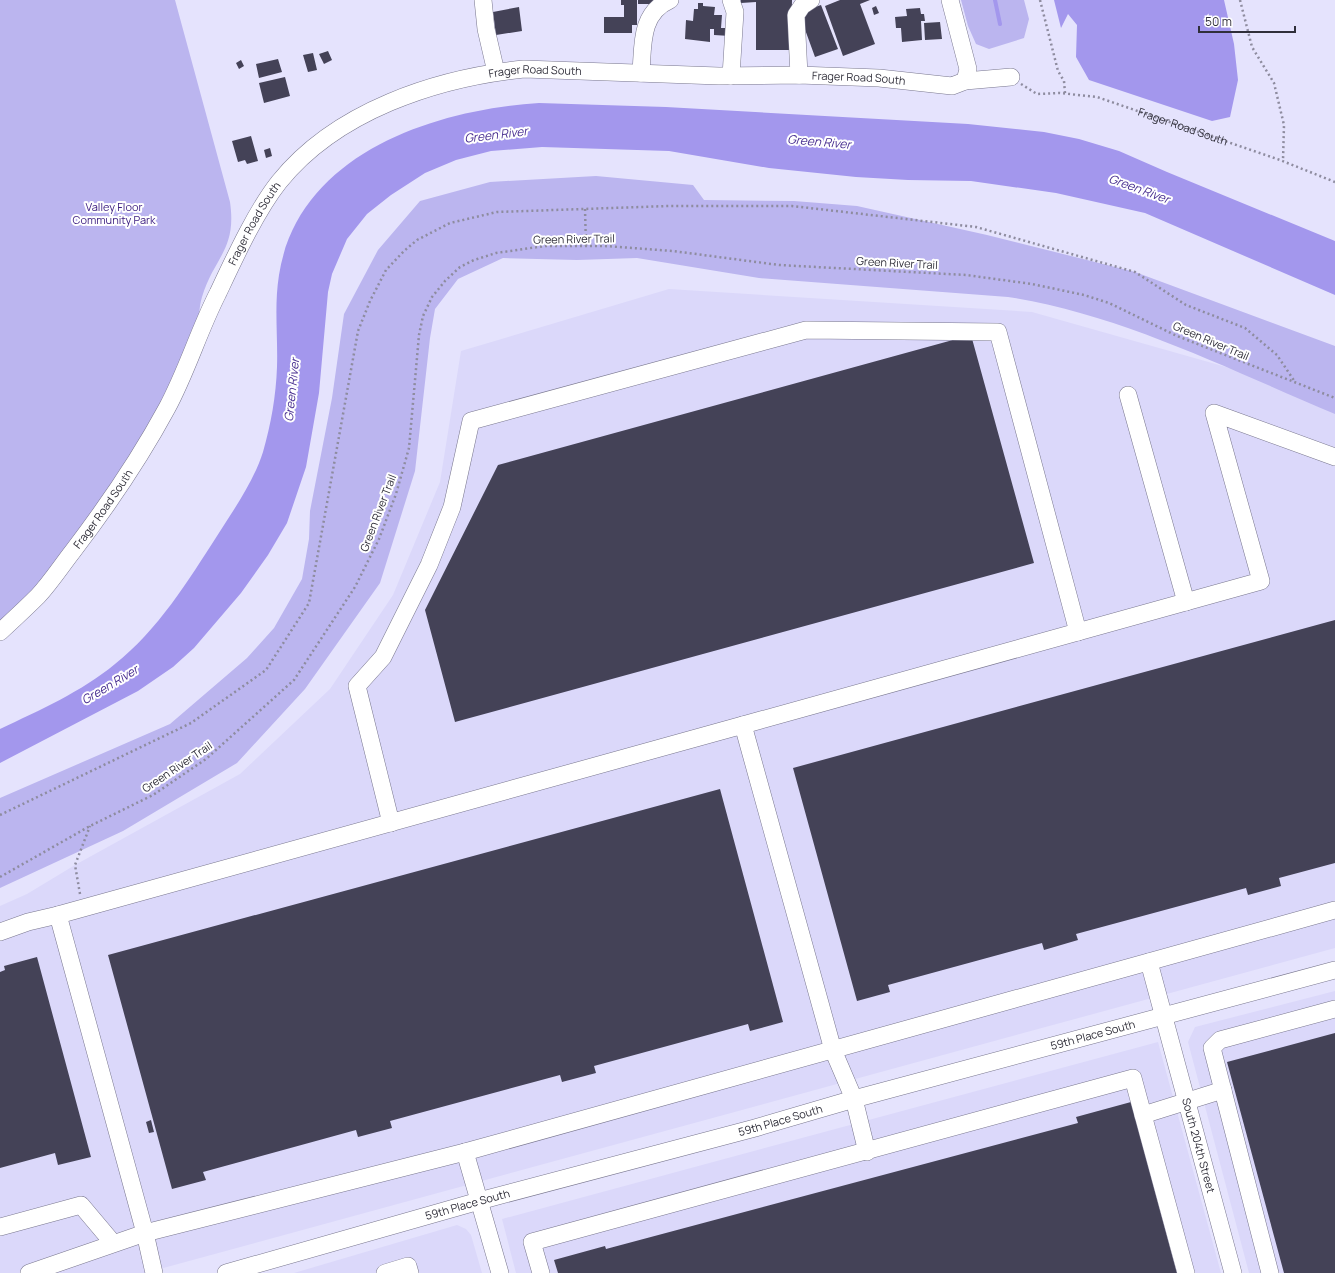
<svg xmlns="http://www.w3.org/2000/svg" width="1335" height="1273" font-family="Manrope,sans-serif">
  <rect width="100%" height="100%" fill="#e5e3fd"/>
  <path fill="#dbd8fa" d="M669,289L1032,312L1335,398V948L145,1273H0V906L27,894L75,865L240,774L330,689L393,595L440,482L461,351Z
    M1335,991V1273H1249L1188,1042L1195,1027Z
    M1158,1042L1221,1273H516L502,1219Z
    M457,1225L466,1229L471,1235L482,1273H294Z"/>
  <path fill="#bbb5ef" d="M0,0H175L230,202C237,250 214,257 202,297C199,307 199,317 199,328L118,485L29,596L0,625Z
    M961,0H1024L1029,19L1024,38L989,49L976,44L968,26Z
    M596,176L693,185L704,200L794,201L857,206L987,235L1135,272L1335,346V414C1230,370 1120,314 1008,297L759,278L637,258L577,260L503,258L458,279L435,309L430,338L415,471L380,583L305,689L237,763L123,831L0,888V798L170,724L247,658L274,628L302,579L309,539L310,511L332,398L344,314L378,250L420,201L490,182Z"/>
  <path fill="#a397ed" d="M1054,0H1224L1234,44L1238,80L1230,117L1212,121L1089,80L1076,57L1077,25L1068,14L1061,28Z
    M539,103L666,107L968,124L1044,132L1079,139L1119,151L1167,172L1335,241V295L1145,213L1056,193L971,181L908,180L856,177L769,168L669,151L542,147L491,151L456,160L425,173L391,195L367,214L347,239L332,274L328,292L319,393L306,467L287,523L268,555L241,593L194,648L173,667L138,691L0,763V729C40,710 81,692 115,664C158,630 188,581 217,536C234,509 253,483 263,452C271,424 276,396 277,367C278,336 274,306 279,275C298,154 433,110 539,103Z"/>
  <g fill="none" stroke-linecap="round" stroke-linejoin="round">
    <path stroke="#a397ed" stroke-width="4" d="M995,0L1000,24"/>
  </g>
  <path fill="#444257" d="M621,0H637V25H632V33H604V17H624V5H621Z
    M638,0H657V4H638Z
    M741,0H792L791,50H756V2L741,3Z
    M840,0H870L860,4L875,44L843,56L825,6Z
    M698,3H703V6L715,7L714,15H722L721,28H730V36L714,35V29H710V42L685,39L686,20L693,21L694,9H698Z
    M821,5L838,49L815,57L799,13Z
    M876,6L879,13L874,15L872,8Z
    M519,7L522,31L496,35L493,12Z
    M920,8L921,14H924L925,21H921L922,40L902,42L901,28H896L895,17L907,16L906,9Z
    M940,22L942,39L925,40L924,23Z
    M328,51L332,60L324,64L319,54Z
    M313,53L317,70L308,72L303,55Z
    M278,59L282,72L259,78L256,64Z
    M241,60L244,66L239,69L236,63Z
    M285,77L290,96L264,103L259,83Z
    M251,136L258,161L247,164L245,160L238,162L232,141Z
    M270,148L272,156L266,158L264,150Z
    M971,335L1034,563L455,722L425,610L498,465Z
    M1335,620V863L1279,878L1281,886L1248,895L1246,888L1076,934L1078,940L1044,950L1042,943L888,985L890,992L857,1001L793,768Z
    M720,789L783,1022L750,1031L748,1024L594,1066L596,1073L562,1082L560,1075L390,1121L392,1128L358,1137L356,1130L203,1172L206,1180L172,1189L108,955Z
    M37,957L91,1157L58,1165L55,1153L0,1168V972L5,970L4,966Z
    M1335,1033V1273H1284L1227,1062Z
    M1131,1102L1177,1273H558L554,1260L605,1246L606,1249L1078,1123L1076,1117Z
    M151,1120L154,1132L149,1133L146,1122Z"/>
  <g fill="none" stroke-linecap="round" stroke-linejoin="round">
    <defs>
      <g id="minor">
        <path d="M483,0L486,29L496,72"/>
        <path d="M731,0L735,12L731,76"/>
        <path d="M950,0L968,69L965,81"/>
        <path d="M641,73C643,45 640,13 670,0"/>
        <path d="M799,75L796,15L802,6L811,0"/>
        <path d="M1128,395L1186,602"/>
        <path id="s2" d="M0,632C13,620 26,608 38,596C51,582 62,565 73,551C108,505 140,458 167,408C187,371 199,330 218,293C234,259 256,211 279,182C336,111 436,78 524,69L719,76L799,75L879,78L952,86L965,81L1011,77"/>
        <path d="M743,725L1261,581L1214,413L1335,457"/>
        <path d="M391,823L357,686L383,657L429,565L452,507L471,421L806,330L998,332L1078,632"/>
        <path d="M0,932L28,922L58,915"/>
        <path id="s3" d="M1149,962L1233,1273"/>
        <path d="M1143,1115L1223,1090"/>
        <path d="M465,1152L500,1273"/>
        <path d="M0,1227L81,1205L113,1243"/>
        <path d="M29,1273L145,1233L465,1152L1335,910"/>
        <path d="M154,1273L145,1233L58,915L743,725L833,1050L854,1099L867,1152"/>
        <path id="s4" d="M226,1273L479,1201L755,1128L854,1099L1335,970"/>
        <path d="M385,1273L408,1266L410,1273"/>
        <path d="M541,1273L532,1242L1133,1078L1186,1273"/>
        <path d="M1270,1273L1212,1048L1220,1040L1335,1009"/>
      </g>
    </defs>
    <use href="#minor" stroke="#79778e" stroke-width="18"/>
    <g stroke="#8e8c9f" stroke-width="2.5" stroke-dasharray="2 3" stroke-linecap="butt">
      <path d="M1040,0L1058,71L1064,81L1065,93"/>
      <path d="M1240,0L1252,47L1274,83L1284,125L1283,161"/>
      <path id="s1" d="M1021,84L1037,94L1060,93L1097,97L1280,160L1335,182"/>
      <path d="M585,209L586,246"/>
      <path d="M0,815L191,723L266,670L309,603L358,331L370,301L386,270L404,251L417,240L450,223L497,212L669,206H792L976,227L1135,272L1186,305L1245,328L1277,355L1295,382"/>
      <path d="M0,877L90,826L153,795L206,759L294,680L355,587L379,539L396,494L409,448L419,335L423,316L432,297L445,281L460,267L474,260L496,253L545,246H605L673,251L779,265L966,275L1032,284L1084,295L1109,303L1177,336L1335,398"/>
      <path d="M80,894L75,865L90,826"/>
    </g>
    <use href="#minor" stroke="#fff" stroke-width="17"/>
  </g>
  <g text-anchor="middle" stroke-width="4" stroke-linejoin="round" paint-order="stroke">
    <g font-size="11" fill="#302f3a" stroke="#fff">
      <text dy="4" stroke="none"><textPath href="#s2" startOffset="821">Frager Road South</textPath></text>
      <text dy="4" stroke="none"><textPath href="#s2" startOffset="1145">Frager Road South</textPath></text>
      <text dy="4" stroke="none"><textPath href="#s1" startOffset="170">Frager Road South</textPath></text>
      <text dy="4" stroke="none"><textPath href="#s2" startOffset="485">Frager Road South</textPath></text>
      <text transform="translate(574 239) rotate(-1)" y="4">Green River Trail</text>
      <text transform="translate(897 263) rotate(3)" y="4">Green River Trail</text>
      <text transform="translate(1211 341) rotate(23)" y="4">Green River Trail</text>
      <text dy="4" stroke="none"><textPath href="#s2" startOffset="161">Frager Road South</textPath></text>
      <text transform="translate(378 513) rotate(-69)" y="4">Green River Trail</text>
      <text transform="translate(177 767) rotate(-34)" y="4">Green River Trail</text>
      <text dy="4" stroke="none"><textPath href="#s4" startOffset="899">59th Place South</textPath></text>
      <text dy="4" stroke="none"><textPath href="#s4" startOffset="575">59th Place South</textPath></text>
      <text dy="4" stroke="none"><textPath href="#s3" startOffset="190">South 204th Street</textPath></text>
      <text dy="4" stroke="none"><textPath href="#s4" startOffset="251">59th Place South</textPath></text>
    </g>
    <g font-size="11" fill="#391a7e" stroke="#fff">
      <text x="114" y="211">Valley Floor<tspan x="114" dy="13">Community Park</tspan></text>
    </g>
    <g font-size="12" font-style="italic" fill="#462c8f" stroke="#fff">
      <text transform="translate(496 135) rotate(-7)" y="4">Green River</text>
      <text transform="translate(819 142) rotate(5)" y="4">Green River</text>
      <text transform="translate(1139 189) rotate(20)" y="4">Green River</text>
      <text transform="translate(292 390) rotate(-84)" y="4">Green River</text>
      <text transform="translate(110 685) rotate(-31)" y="4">Green River</text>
    </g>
  </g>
  <path d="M1199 26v6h96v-6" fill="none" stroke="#302f3a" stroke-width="2"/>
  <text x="1205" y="26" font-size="12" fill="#302f3a" stroke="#ffffff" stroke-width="3" paint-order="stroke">50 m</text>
</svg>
